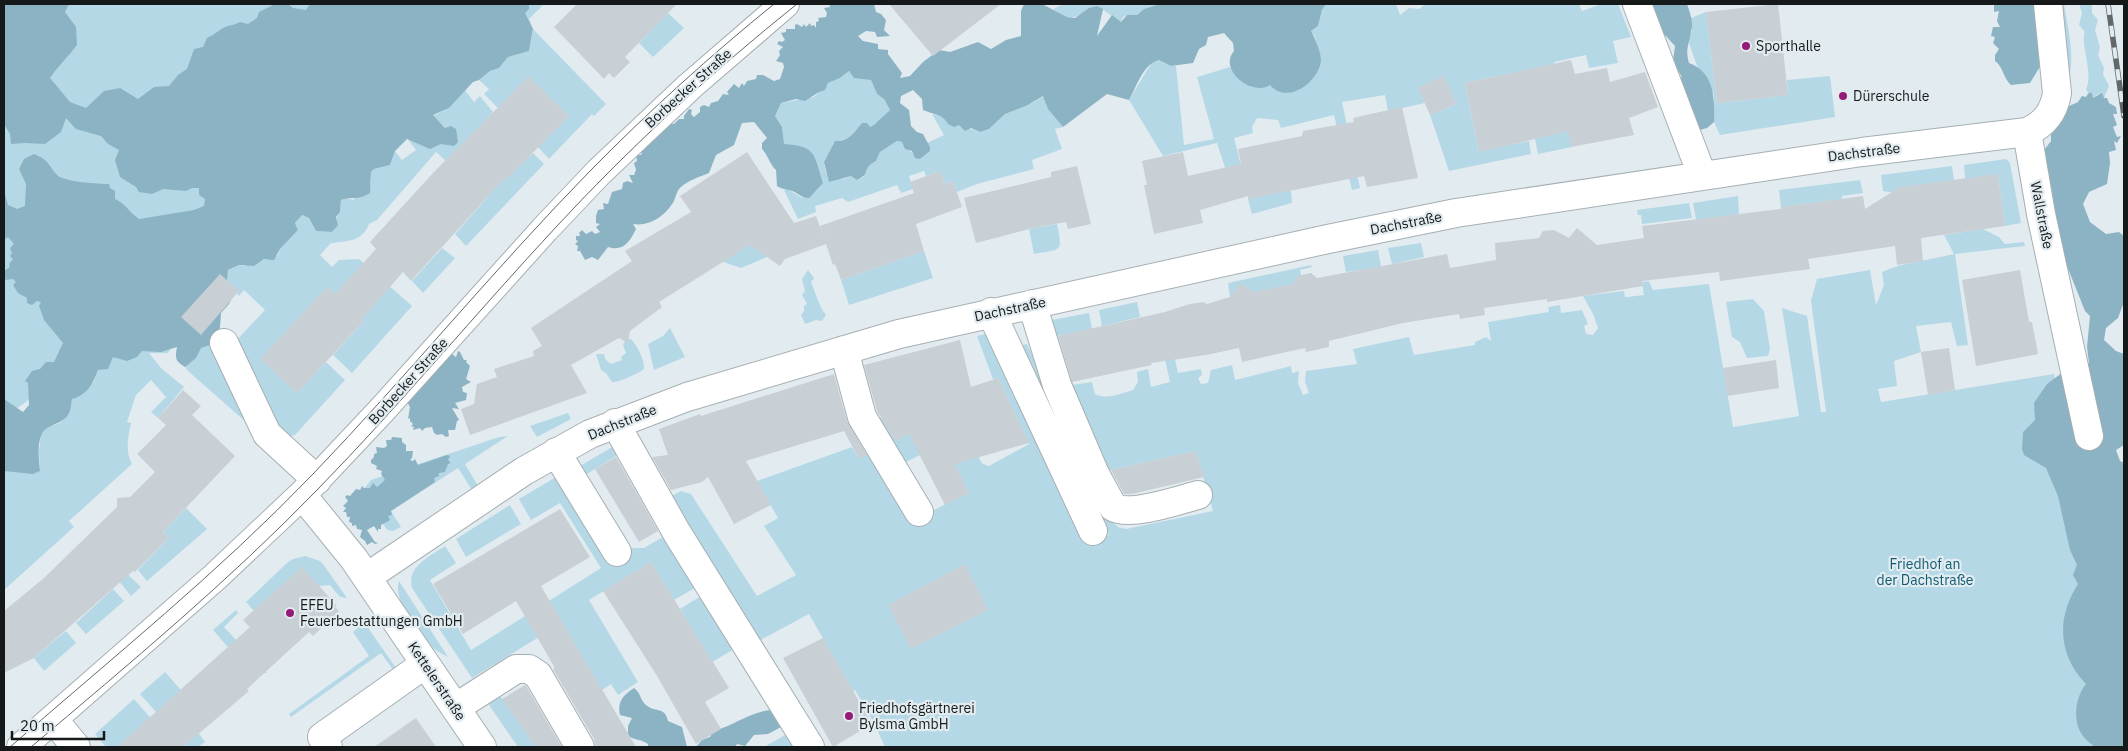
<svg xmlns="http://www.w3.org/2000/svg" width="2128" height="751" font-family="'IBM Plex Sans',sans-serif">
  <rect width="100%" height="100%" fill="#e2ecf0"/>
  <path fill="#b5d8e6" d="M4,4H520L529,9V4H544L529,19L533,29L606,104L594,116L592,114L549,159L538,147L569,116L529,77L498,108L484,94L489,89L479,80L490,71L499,68L508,57L529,51L533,30L156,313L177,347L171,348L168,353H149L161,368L184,387L158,418L151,412L166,397L151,380L136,395L127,422L131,423C128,437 125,451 132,464L69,521L74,527L4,590V471H40L39,451L41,434L48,427L60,423L69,414L72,399L94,382L98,370L118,334L4,418Z
    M1064,4H1160L1144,9L1137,15H1127L1123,17L1121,22L1097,6C1088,9 1078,19 1067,17C1063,16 1057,11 1053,9Z
    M1326,4H1396L1400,15L1409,8L1419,9L1425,4H1579L1582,11L1601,4H1618L1631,37L1613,41L1618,63L1589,68L1586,55L1554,62L1572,147L1538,154L1532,123L1522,124L1511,73L1465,83L1478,148L1479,151L1529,141L1531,154L1449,171L1430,115L1456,104L1444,77L1418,88L1425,103L1388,111L1385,95L1342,102L1360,188L1352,190L1334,115L1281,128L1278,120L1257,118L1252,127L1253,133L1234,138L1244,177L1229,180L1217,143L1163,156L1129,100L1152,62L1159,60L1171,66H1176L1184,145L1214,139L1197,77L1230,67L1241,81L1270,85L1321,60L1315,37L1311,31L1318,26L1322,10Z
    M2059,4H2064C2067,24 2077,62 2067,81Z
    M2079,4H2092V13L2098,20L2095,30L2100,48L2098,55L2104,68L2103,74L2109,86L2104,98L2098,94L2093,98L2086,97L2088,93L2086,89C2092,79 2085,54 2084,43C2083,39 2085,35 2084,31L2079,25L2082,13Z
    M1706,12L1717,103L1788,95L1787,80L1830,76L1835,117L1720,135L1714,122V95L1706,78L1697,66L1688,40L1692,31L1691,18Z
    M668,13L684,28L653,57L639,43Z
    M849,71L871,80L877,94L884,99L890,110L875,125L870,127L862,123C853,133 849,141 835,141L824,162L826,173L843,179L851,176L857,180L865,176C867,168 869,164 876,161L880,152L897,141L902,142C906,150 914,153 920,159L930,151V147L927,143L944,135L932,114L939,115L959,125L980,132L989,129L1005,114L1026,106L1044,96L1049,109L1063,127L1055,129L1062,149L1032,160L1034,169L977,184L957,192L953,181L945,184L940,171L926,176L924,171L909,176L913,189L901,193L897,185L848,202L842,198L815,206L816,212L798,219L784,190H789L802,198L820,175L816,161L783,144L782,127L775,116L781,103L814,97L828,83L840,78Z
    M465,90L474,102L480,96L493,112L466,141L505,180L533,153L544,164L466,246L455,234L487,198L436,152L377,220L369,224C362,242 348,241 331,243L320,255L332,267L339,260L359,259L412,306L352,373L333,355L364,321L327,287L261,359L297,393L326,362L345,380L295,435L287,437L264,414L233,344L265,310L244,290L239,296L227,283L228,270L239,265L244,266L278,255L280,249L298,230L295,223L302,215L309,218L316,231L332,232C337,225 335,218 340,212L341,200L346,198L353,200L371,184V172L374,169L390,165L395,151L402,160L416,150L407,138L415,141L446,128L433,116L449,108Z
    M2006,159L2010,163L2021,223L2005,226L1998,174L1965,179L1964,165Z
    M1952,166L1954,180L1896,193L1883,191L1881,175Z
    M1860,180L1863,193L1842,196V199L1781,207L1779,190Z
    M1291,190L1292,203L1252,214L1248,199Z
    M1738,196L1739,214L1696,220L1693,203Z
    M1689,203L1692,218L1642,224L1641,215H1638L1637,210Z
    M1057,224C1063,253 1062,249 1034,254L1029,229Z
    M1983,229L1999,237L2005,244L2024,242L2025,246L1955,254L1968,345L1957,346L1951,322L1916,326L1921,352L1894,361L1897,386L1878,389L1881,402L2054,374L2061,415L2074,422L2121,664L2123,747H885L874,723L855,690L853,691L809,614L757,642L723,588L670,497L681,491L691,494L757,596L796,575L764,526L778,518L757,481L852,447L859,459L874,449L911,521L969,493L944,443L902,464L870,421L891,415L895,430L932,420L928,414L960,409C973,414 971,425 973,436C975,445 981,449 979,459L983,464L989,466L1029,444L998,378L993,379L977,336L985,334L996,348L1088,544L1109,535L1018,346L1027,344L1100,503L1113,522L1118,527L1126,529L1213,511L1196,451L1102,472L1066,387L1047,321L1089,313L1092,329L1057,336L1066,386L1092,382L1095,394C1108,400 1119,394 1133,390L1138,382L1137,372L1148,369L1151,387L1170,382L1162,345L1171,342L1178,373L1201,369L1202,375L1198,378L1201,384L1208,383L1211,370L1232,365L1235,380L1291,366L1292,373L1299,371L1298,383L1303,395L1309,393L1305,382L1306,371L1357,364L1353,349L1409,337L1414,355L1475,345V342L1486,337L1491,341L1488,322L1549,312L1548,307L1560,305L1561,313L1582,310L1588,324L1584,326L1586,334L1593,335L1598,328L1593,314L1583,296L1624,291L1625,297H1627L1644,295L1642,282L1649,281L1653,290L1709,284L1733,427L1799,416L1782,308L1807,316L1821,412H1826L1811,301L1817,279L1870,270L1876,305L1884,285L1882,272C1904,262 1930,260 1954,254L1944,235Z
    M779,240L767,257L741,268L723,262L715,249Z
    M1421,243L1424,257L1392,264L1388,248Z
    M442,248L455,258L423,293L412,281Z
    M1378,250L1381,267L1346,272L1343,256Z
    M924,251L933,278L849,305L841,280Z
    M1311,265L1312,267L1300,270L1301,275L1295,284L1252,293L1246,286H1241L1235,290L1234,296L1230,297L1228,283Z
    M808,270L814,278L811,282C816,293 818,305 826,315L822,321L816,320L805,324L801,315L804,311V306L807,304L802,295L805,291L802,279Z
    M1753,299L1764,311L1770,349L1768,356L1747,358L1740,342L1732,337L1726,302Z
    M1137,302L1140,317L1102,326L1099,310Z
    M670,328L685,357L654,370L648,344L663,336Z
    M205,331L255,430L188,371L180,360Z
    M626,339H631C637,345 645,360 644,369C639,373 618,383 612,382L606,373L601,370L596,354H604L605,359L611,364L622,360L621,357L626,353L623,345Z
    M568,413L571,419L537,437L530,426Z
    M508,436L465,464L478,486L472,490L458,468L391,511L401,527L393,531L387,530L362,491L371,480L499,437Z
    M614,446L618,455L585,475L580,466Z
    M556,477L609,562L632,548H644L668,534L698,586L674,600L651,562L589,600L638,682L618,695L611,684L602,690L562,623L472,678L412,588C406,567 430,556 445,546L456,563L430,580L471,650L601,568L560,503L531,520L519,499Z
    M510,505L521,524L466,557L456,539Z
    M186,508L207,529L147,581L138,570L169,538L163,532Z
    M90,545L117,564L141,587L131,596Z
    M305,556L320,561L323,564L347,598L340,597L330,585L319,586L254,611L246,602L288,562L293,559Z
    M399,581L448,657C442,654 436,651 431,646C418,635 392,597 399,581Z
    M113,589L124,601L86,634L76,623Z
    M704,594L736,648L712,662L680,609Z
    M236,610L238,613L224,627L267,673C248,675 225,643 213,630Z
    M364,622L396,668L394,671L381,653L291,717L289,714L369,656L353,632Z
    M66,631L76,643L44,671L34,658Z
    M165,672L209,722L197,731L205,742L198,747H187L140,694Z
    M499,694L536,747H518L487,702Z
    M134,699L176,747H106L95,734Z
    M794,730L804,747H764Z"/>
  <path fill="#8cb3c3" d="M4,4H69L65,12L76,27L77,45C68,57 58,66 50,78L70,102L86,108L104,91L120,88L138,99L154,87L169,86L178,75L187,69L194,49L203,47L207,38C214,35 219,30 225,27C230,25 235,25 240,22L248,24L257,18L259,12L275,4H288L293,8L306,10L310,4H529V9L525,13L533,29L529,51L508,57L499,68L490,71L479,80L473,82L449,108L433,115L445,128L451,126L456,129L458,142L454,146L441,144L430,149L407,139L395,151L390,165L374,169L371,172L370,193C357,201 352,196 341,200L340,212L336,217L338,225L332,232L316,231L309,218L302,215L295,223L298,230L280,249L274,260L264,259L254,266L239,265L228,270L227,283L231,300L229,304L221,313L220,327L215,343L201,348L196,358L185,367C175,361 175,358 177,347L161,352L142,351L137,357L127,361L113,357L108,369L98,370C93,384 87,395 72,399C71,404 71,411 68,415C62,425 45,424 41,436C37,446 39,460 40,471L33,474L4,471V399L23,412L29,405L28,383L25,381L32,371L40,369L46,362H54L63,343L44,320L39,306L41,302L37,301L32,305L27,303V298L18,293L13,285L16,282L13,279L5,280L4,271L10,267L9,264L13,259L10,256L12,253L10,248L14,244L8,237L4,240V191L8,205L17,209L25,206L26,184L19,169L24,159L34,154C49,160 48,165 57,175C64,182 99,184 109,184L110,188L115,191V199C126,204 129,212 139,219L194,210L204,206L205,199L199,195V188H192L186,191L163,189L152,194L139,192L136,187L120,177L115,160L119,150L108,144L101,136L76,129L66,118L61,132L45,144L25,143L11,144L10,134L4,124Z
    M829,4H874L876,12L881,14L886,20L884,30L890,36L877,37L875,32L866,31L858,36L863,41L878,44V49L888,50V54L902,73L900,78L910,76L923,62L939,50L950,52L978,42L991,49L1006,40L1021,36V11L1024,4H1042L1067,17L1075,18L1089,8L1097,6L1103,9L1097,36L1112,15L1121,22L1127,15H1137L1144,9L1160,4H1326L1322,10L1318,26L1311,31C1315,38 1321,52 1321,61C1318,83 1287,105 1270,85C1251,97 1218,69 1234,51L1233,43L1224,33L1208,37L1206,45L1199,49L1193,63L1171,66L1159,60C1143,64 1137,86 1129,100L1107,94L1063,127L1048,109L1043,96L1026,106L1005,114L989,129L980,132L971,128L965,131L959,125L954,127L948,124C942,113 934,115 923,110L922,99L913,90L901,96L900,103L909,110L911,126L917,132L923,134L930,147V151L920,159L915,158L912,151L905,149L902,142L897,141L880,152L876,161C869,164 867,168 865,175L857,180L851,176L829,182L824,162L835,141C849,142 853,133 862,123H867L870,127L874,125L890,110L884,99L877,94L871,80L854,78L849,71L840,78L828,83L825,90L819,92L805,101L796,99L781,103L775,116L782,127L784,144C817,146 814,155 823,183L809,198C800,198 798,192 789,190C784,189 782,189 777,186L776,170C770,165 768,155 762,149V143L767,138L754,122L742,123L734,145L716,155L709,173C699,177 689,180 681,187C677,190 676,196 674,201C666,215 650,227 633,224L636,229C630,241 624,252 608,247L598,260L592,257L585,260L580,251H577L578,246L575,244L578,241L576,240V236H580L579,233L582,230L586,234L592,231L595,234L600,232L596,227L600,224L596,223V216L598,210L604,209L603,203L608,204L612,192L622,189L623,183L627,181L633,183L629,175H634L636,170L634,163L637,161L636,155H641L642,153L639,150L641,147L647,146V144L654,140L656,136L670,123L674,124L679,119H684V116L689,109L692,110L691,114L694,117L700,112V107L704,105L709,107L711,103L718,101L723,94L729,95L727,92L734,84L739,88L742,83L744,86L747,81L756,79L757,75H763L774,81L780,79L784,67L783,63L776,61L780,55L779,51L783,47L777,44L779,41L782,42L785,40L781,33L786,32V29H795V25L797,24L802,27L804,24L806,27L810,23L811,26L814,25L816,28V22L819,21L818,18L826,17L827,13L824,8L830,7Z
    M1634,4H1687C1690,13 1694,22 1691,32C1689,44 1685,50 1689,63C1714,72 1715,98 1714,122L1707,128L1700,130L1697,126V122L1692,118L1669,78L1682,77L1673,62L1675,46L1665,35L1654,34Z
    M1994,4H2043L2044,60L2030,83L2011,85C2003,78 2003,66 1995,61V55L1999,49L1993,43L1995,37L1991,36L1993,27H2000L1997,21L1999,11L1994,12Z
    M2089,93H2092L2093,98L2102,93L2104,98H2107L2109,103L2116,107L2117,114H2113L2117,125L2113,127L2117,137L2121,136L2117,143L2114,141L2116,150L2109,152L2110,163L2107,184L2089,192L2083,204L2090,222L2106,234L2119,232L2124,236V302L2118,318L2106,328L2104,340L2116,351L2124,354V445L2116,450L2120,461L2124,463V747H2095C2091,744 2086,740 2083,736C2072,722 2075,697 2086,684C2058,655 2056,618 2078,584L2073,575L2077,565L2070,550L2058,496L2046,468L2024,455L2022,449L2023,432L2035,420L2034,403L2047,384L2063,372L2089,363L2087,347L2090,316L2085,311L2063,256L2055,215L2048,204L2032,166L2051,141V131L2067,107L2078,102L2082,96L2086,97Z
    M458,351L460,352L464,360H467L466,362L470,366L466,379L471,382L462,387L463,392L467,393L466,400L455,403L459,409L452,408L459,420L457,421L455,430H448L449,436L446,437L442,434L437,435L434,433L432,427L425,428L422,431L420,428L413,430L414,427L411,426L413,424L410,421V418L408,419L410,407L407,402L427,376H433L432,373L443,356L448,358L453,352L452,354L456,357Z
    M392,437L402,438V442L406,445V451H413L412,458L410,460L413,461L415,459L418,465L447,455L450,456L448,460L451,463L448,464L445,472L439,473V476L434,478L435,482L391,511L392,515L388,516L390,520L381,525V529H378V532L374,526L367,530L375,542L378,543L375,544L372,542L367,545L365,541L360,537L362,530L357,529L356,525L352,526V523L349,522L350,517H347L346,512H343L346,508L343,506L348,501L345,497L347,495L350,496L356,489L360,490L362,486L364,488H370L373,483L377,487L385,480L381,474L382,471L376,469L377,466L371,463V460L374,457V454L377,453L376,447L384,448L387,446L386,440H391Z
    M634,688C641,693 640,700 646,705C655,713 665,706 668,721L682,727L687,747H648V744C641,739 634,740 628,736V726L632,718L620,715C617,702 623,695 634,688Z
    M770,710L777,715L783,726L768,734L754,735L745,746L737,744L735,747H696L702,740L710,737L713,731C734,726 748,713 770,710Z"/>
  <path fill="#c8cfd5" d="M577,4H677L625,57L630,62L614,78L609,73L604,79L554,27Z
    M889,4H1001L933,56Z
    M1778,4L1788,95L1717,103L1706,12Z
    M1571,60L1575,74L1607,68L1610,82L1645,72L1658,107L1629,118L1634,135L1571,147L1568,131L1479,152L1465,83Z
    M529,76L569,116L506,180L504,179L411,281L403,272L362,319L364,321L297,393L260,359L327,287L335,294L376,249L370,242L433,173Z
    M1444,76L1456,104L1430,115L1418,88Z
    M1402,107L1418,178L1367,187L1364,176L1248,199V196L1200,210L1203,223L1154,234L1144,185H1147L1142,161L1183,152L1188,176L1241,164L1238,149L1302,136L1303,131L1354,122L1353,118Z
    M747,152L794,223L816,216L826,243L820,226L914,193L910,182L940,171L945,184L953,181L962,207L916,224L924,251L841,280L835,264L833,265L826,244L785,259L780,266L750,245L659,302L662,307L630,331L628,343L619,338L571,365L587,393L470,435L461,409L474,404L477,384L497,377L494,369L534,356L533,351L542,346L531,328L632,261L625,251L691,212L680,196Z
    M1077,166L1091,224L1068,229L1066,222L1029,229L976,243L964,198L1051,177V172Z
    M1998,174L2005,226L1921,238L1923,261L1897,265L1895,246L1808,259L1810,269L1720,281L1719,272L1642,281L1643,286L1547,302V299L1484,308L1485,315L1460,319L1459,314L1403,323L1337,339L1329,341V347L1306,352L1305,348L1242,362L1239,348L1206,355L1151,363L1152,365L1072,382L1058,336L1165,312L1190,304L1203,302L1207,304L1230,297L1241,283L1254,292L1293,284L1297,276L1311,273L1317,278L1447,254L1450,268L1496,260L1495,243L1539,238L1543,231L1554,230L1569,238L1577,228L1597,245L1644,238L1642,226L1781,209V207L1826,201L1863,196L1865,209L1900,187Z
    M2020,270L2029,322H2032L2038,354L1976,366L1962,280Z
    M220,274L239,291L201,335L181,317Z
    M960,340L971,387L998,378L1029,443L955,464L969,493L945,505L909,434L895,441L877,411L864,365Z
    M1949,348L1955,390L1928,395L1921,352Z
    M1776,360L1779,388L1727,396L1723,368Z
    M834,374L847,421L867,455L859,459L844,431L746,461L771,505L734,524L708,477L702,482L671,490L652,457L668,455L659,429L700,414L701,416Z
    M183,390L201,406L192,415L235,456L163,532L169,538L135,572L133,571L34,658L4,673V611L44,578L117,507V498L130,497L155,472L137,454L166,425L158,418Z
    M1196,451L1204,477L1132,494H1124L1111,470Z
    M616,457L658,531L639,542L595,469Z
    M560,509L590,557L541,586L636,747H596L594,739L553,669L555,668L516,601L463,634L433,584Z
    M651,562L729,688L705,702L721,729L696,744L657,676L603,591Z
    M965,564L988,610L911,649L888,605Z
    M302,567L337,606L335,607L339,611L313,636L309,632L247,689L249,691L183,747H117L250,627L243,620Z
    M823,638L872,724L833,747L783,658Z
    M525,685L526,686L562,747H536L502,699Z
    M416,718L436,747H374Z"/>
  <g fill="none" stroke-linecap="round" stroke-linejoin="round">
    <defs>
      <path id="minor" d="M1637,4L1702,175
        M2048,4L2057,93C2054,112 2045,124 2027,132L2041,214L2089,436
        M1032,304L1057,385L1095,474L1113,507C1130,517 1179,500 1198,495
        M991,312L1093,531
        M224,343L267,434L317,480
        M844,350L862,417L919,512
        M615,423L677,533L810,747
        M556,452L617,552
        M302,495L354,559L482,747
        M367,577L524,471L590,434L687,397L899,334L1328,239L1456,213L1862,152L2027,132
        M455,708L516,669H529L538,675L580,747
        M53,719L76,747
        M21,747L215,577L302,495L382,410L545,229L599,172L690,86L785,4
        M328,747L322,737L425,664"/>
    </defs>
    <use href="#minor" stroke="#a6afb3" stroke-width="30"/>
    <use href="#minor" stroke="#fff" stroke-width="28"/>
    <path stroke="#62686a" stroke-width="1" d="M10,747C112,658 219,572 313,474C408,375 495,268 591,170C649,111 710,56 774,4
      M31,747C129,664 229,581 318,489C401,404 476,313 557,226C631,146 712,72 797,4"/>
    <defs>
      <path id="rail" d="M2108,4L2124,116"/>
    </defs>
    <use href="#rail" stroke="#62686a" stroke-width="5.5"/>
    <use href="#rail" stroke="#e2ecf0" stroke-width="4" stroke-dasharray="11" stroke-linecap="butt"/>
  </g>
  <g fill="#941b77" stroke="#e2ecf0" stroke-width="2">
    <circle cx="1746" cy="46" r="5"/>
    <circle cx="1843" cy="96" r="5"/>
    <circle cx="290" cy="613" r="5"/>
    <circle cx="849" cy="716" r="5"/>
  </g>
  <g text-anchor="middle" stroke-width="4.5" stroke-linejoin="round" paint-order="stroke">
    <g font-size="14" fill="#15191a" stroke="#e2ecf0" text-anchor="start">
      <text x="1756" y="51">Sporthalle</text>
      <text x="1853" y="101">Dürerschule</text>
      <text x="300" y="610">EFEU<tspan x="300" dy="16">Feuerbestattungen GmbH</tspan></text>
      <text x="859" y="713">Friedhofsgärtnerei<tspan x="859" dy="16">Bylsma GmbH</tspan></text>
    </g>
    <g font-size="14" fill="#15191a" stroke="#e2ecf0">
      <text transform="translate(688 88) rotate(-42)" y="5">Borbecker Straße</text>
      <text transform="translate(1864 152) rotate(-7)" y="5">Dachstraße</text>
      <text transform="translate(2042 215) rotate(79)" y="5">Wallstraße</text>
      <text transform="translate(1406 223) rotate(-11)" y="5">Dachstraße</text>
      <text transform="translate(1010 309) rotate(-12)" y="5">Dachstraße</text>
      <text transform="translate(408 381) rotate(-48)" y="5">Borbecker Straße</text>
      <text transform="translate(622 422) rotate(-22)" y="5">Dachstraße</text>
      <text transform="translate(437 681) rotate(56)" y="5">Kettelerstraße</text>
    </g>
    <g font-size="14" fill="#0e5b72" stroke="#e2ecf0">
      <text x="1925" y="569">Friedhof an<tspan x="1925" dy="16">der Dachstraße</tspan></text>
    </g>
  </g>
  <rect width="2128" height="751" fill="none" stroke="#15191a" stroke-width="10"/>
  <path d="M12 731v8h92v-8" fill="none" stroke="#15191a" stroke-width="2.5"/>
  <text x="20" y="731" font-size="15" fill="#15191a" stroke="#e2ecf0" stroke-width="4" paint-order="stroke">20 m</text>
</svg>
